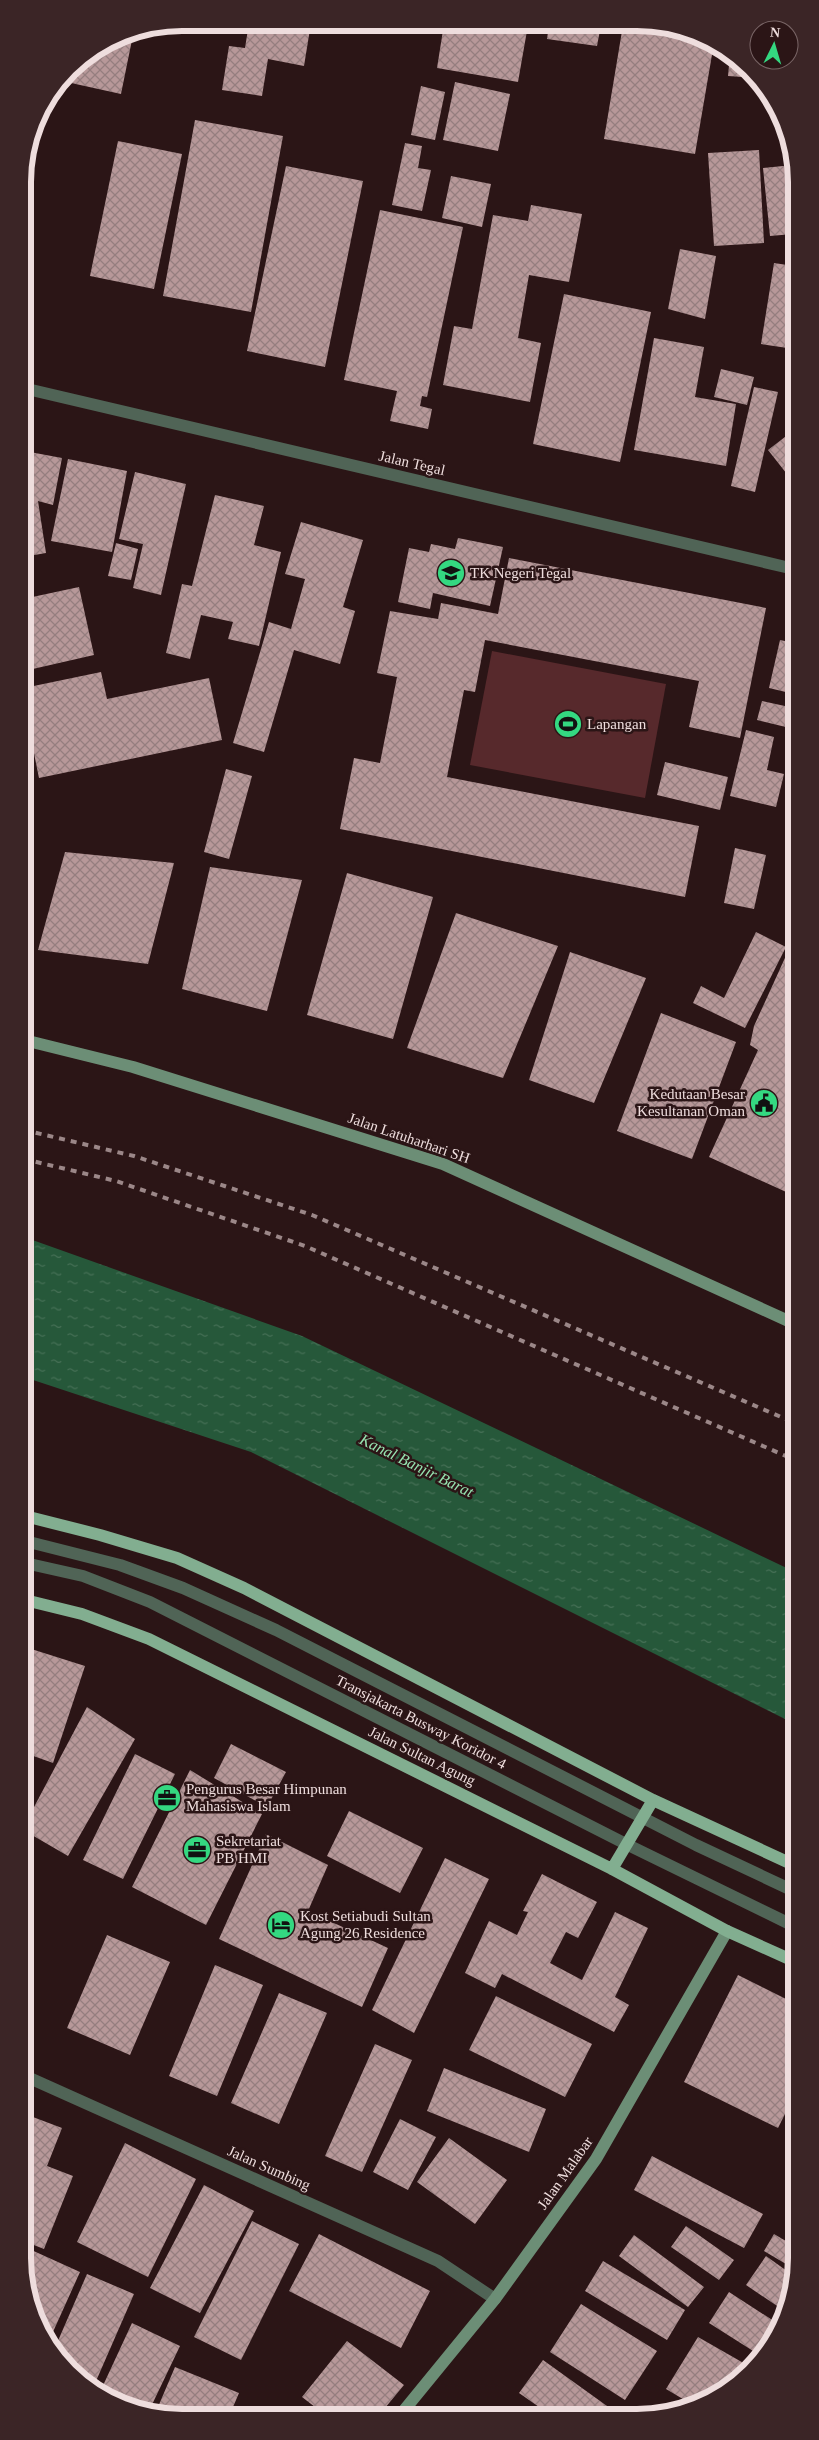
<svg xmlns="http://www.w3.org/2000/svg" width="819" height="2440" font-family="Georgia,serif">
  <defs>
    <pattern id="water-ripples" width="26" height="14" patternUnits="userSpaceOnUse" patternTransform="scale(1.25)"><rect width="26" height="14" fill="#26583a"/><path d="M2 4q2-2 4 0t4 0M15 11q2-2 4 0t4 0" fill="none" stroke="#467056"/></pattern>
    <pattern id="building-cross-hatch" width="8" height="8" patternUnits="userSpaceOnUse" patternTransform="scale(1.25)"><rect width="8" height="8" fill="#b79899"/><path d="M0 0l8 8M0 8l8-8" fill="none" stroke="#957e7f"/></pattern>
  </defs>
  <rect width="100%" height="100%" fill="#2b1516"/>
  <path fill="#57292c" d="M492,651L666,684L645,798L470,765Z"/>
  <path fill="url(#water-ripples)" d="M24,1237L302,1336L795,1572V1724L251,1452L24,1377Z"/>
  <path fill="url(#building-cross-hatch)" d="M249,23H311L304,66L268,59L262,96L222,90L229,46L245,48Z
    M444,24L528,25L518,82L437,68Z
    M549,25H601L597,46L547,39Z
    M623,25L668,26L714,43L695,154L604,139Z
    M122,35H133L121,94L62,81L77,62Z
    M730,54L750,70L756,78L728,76Z
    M455,82L510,94L498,151L443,140Z
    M421,86L445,92L435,140L411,135Z
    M195,120L283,136L251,312L163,296Z
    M118,141L182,154L154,289L90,276Z
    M405,143L422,146L418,168L431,170L422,211L392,205Z
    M759,150L764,243L714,246L708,153Z
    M793,165V234L770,236L763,168Z
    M286,166L363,181L325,367L247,351Z
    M451,176L491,184L482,227L442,218Z
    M531,205L582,214L569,282L529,275L518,338L541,343L530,402L443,385L454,326L472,329L493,215L528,221Z
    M380,210L463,227L427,397L422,396L420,406L432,409L428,429L390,421L397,391L344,380Z
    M680,249L716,256L705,319L668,309Z
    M774,263L794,266V349L761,344Z
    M564,294L651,312L620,462L533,444Z
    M654,338L704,347L695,397L736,404L726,466L634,450Z
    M721,369L754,377L747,405L714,397Z
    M754,387L778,392L755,492L731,486Z
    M794,430V483L768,450Z
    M30,449V452L62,458L53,505L38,501L46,553L23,557V450Z
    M68,459L127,471L112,552L51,541Z
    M135,472L186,484L161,595L133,588L143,544L119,539Z
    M215,495L264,506L254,545L281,552L259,646L228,639L233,622L201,615L190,659L166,653L182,584L192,586Z
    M301,522L363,540L343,607L355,611L340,664L294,650L264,752L233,743L269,622L291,629L305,579L285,574Z
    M458,538L503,547L490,606L433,593L430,609L398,602L409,548L429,552L431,544L455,549Z
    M116,543L138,549L131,580L108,576Z
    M509,558L766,608L740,738L689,727L699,681L485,640L475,692L464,690L447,777L699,826L685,897L340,829L354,758L380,763L397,677L377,673L390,611L438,619L441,603L498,614Z
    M79,587L94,655L24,671L23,599Z
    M780,640L794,643V694L769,688Z
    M101,672L107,699L209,678L222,740L39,778L24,704V688Z
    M762,701L794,708V729L757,720Z
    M746,730L774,737L767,770L784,774L776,807L730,796Z
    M665,762L728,777L720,810L657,795Z
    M226,769L252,776L229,859L204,852Z
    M735,848L766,855L754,909L724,903Z
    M65,852L174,863L148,964L38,950Z
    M210,867L302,880L267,1011L182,989Z
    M347,873L433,897L393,1039L307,1015Z
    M456,913L558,946L503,1078L407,1048Z
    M756,932L786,947L745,1028L693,1003L701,986L724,998Z
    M794,938L795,1196L709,1157L758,1050L750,1045L754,1026Z
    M570,952L646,978L594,1103L529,1080Z
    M661,1013L736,1042L692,1159L617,1131Z
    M25,1647L85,1666L53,1763L25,1753Z
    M87,1707L135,1739L68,1856L25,1831V1824Z
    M231,1744L286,1772L267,1807L214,1778Z
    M135,1754L175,1774L123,1879L83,1860Z
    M190,1770L262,1814L206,1925L132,1887Z
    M349,1811L423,1848L400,1893L327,1856Z
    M266,1834L328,1865L308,1911L388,1948L362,2007L219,1939Z
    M445,1858L489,1879L414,2033L372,2010Z
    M542,1874L597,1902L578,1938L566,1932L550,1963L582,1980L615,1912L648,1928L615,1997L629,2005L614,2032L502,1974L495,1988L465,1973L489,1921L517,1935L528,1912L523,1911Z
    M107,1935L170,1962L130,2055L67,2028Z
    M215,1965L263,1985L217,2096L169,2076Z
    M738,1975L796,2004V2092L778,2128L684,2082Z
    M279,1993L327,2013L279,2124L231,2103Z
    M496,1996L592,2044L565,2097L469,2050Z
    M375,2044L412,2060L362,2172L325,2156Z
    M444,2068L546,2109L529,2152L427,2111Z
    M25,2114L62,2128L47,2166L73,2176L44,2249L26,2242Z
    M400,2119L436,2137L408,2190L373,2172Z
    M449,2138L507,2180L475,2224L417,2182Z
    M125,2143L196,2179L148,2277L77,2242Z
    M652,2156L763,2214L744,2248L634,2190Z
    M204,2185L254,2211L200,2313L150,2288Z
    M252,2221L299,2244L241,2360L194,2337Z
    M686,2226L734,2260L719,2280L671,2247Z
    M319,2234L430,2291L401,2348L289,2291Z
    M774,2234L796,2247V2270L764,2251Z
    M634,2235L704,2287L688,2307L619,2256Z
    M27,2248L80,2272L48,2343L44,2337L26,2289Z
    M766,2256L794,2276L786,2312L746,2285Z
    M603,2261L685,2310L667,2340L585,2291Z
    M87,2274L134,2294L93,2388L70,2371L54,2350Z
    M729,2292L780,2325L761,2356L709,2323Z
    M581,2304L657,2351L625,2400L550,2352Z
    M132,2323L180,2346L148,2413L112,2401L100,2392Z
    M698,2337L747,2365L740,2377L717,2396L693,2405L666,2389Z
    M347,2341L404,2385L380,2414H324L302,2397Z
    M543,2360L614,2411L611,2414H549L519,2393Z
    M175,2367L239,2393L230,2414H155Z"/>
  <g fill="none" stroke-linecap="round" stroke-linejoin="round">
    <path stroke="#506456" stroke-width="12" d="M25,1541L120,1565L183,1588L276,1630L696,1845L796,1892
      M25,1563L83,1576L150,1602L626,1844L796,1927"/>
    <path stroke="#506456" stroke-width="12" d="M23,388L794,569
      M25,2076L438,2261L495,2299"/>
    <path stroke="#6c8e76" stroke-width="12" d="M24,1040L133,1067L443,1164L795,1324
      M401,2414L495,2299L596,2159L727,1931"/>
    <path stroke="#82ae90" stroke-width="12" d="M25,1516L100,1535L177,1558L244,1588L653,1800L796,1866
      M25,1600L82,1614L149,1639L612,1869L727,1931L796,1962
      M612,1869L653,1800"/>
    <path stroke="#9b8788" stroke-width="4" stroke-dasharray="6 6" stroke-linecap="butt" d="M24,1130L134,1156L312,1215L795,1423
      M24,1159L116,1181L305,1246L795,1460"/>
  </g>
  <defs>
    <symbol id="school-disc" viewBox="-11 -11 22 22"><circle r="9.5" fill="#34d881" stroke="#2b1516"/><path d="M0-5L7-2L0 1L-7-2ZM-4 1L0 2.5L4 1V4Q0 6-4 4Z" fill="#111"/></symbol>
    <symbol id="stadium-disc" viewBox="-11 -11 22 22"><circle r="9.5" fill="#34d881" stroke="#2b1516"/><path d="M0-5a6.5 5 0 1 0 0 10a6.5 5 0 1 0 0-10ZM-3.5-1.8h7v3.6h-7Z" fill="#111"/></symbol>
    <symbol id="civic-disc" viewBox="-11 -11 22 22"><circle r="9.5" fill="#34d881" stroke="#2b1516"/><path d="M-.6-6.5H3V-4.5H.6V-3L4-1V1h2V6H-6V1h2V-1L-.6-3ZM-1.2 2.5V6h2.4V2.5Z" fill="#111"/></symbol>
    <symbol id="office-disc" viewBox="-11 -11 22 22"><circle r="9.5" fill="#34d881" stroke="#2b1516"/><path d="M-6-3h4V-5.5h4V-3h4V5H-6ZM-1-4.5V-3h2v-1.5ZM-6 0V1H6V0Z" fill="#111"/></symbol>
    <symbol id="hotel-disc" viewBox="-11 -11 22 22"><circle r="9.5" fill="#34d881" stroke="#2b1516"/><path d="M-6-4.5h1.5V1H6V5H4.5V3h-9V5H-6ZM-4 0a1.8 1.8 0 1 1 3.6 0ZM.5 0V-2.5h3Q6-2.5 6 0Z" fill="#111"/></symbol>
  </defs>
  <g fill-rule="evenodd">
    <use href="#school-disc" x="435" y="557" width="32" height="32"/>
    <use href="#stadium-disc" x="552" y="708" width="32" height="32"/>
    <use href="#civic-disc" x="748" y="1087" width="32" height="32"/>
    <use href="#office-disc" x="151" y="1782" width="32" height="32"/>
    <use href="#office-disc" x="181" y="1834" width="32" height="32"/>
    <use href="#hotel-disc" x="265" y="1909" width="32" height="32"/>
  </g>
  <g text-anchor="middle" stroke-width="5" stroke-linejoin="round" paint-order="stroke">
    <g font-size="15" fill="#edd" stroke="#2b1516">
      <text transform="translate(412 463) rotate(13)" y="5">Jalan Tegal</text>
      <text transform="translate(409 1138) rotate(19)" y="5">Jalan Latuharhari SH</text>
      <text transform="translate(421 1722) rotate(27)" y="5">Transjakarta Busway Koridor 4</text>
      <text transform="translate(422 1756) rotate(26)" y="5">Jalan Sultan Agung</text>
      <text transform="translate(269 2168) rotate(24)" y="5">Jalan Sumbing</text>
      <text transform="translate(565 2173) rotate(-55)" y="5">Jalan Malabar</text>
    </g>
    <g font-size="15" fill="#edd" stroke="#2b1516" text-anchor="start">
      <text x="470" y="578">TK Negeri Tegal</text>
      <text x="587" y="729">Lapangan</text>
      <text x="745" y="1099" text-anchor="end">Kedutaan Besar<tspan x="745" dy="17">Kesultanan Oman</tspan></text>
      <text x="186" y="1794">Pengurus Besar Himpunan<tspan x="186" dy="17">Mahasiswa Islam</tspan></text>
      <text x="216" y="1846">Sekretariat<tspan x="216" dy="17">PB HMI</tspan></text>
      <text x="300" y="1921">Kost Setiabudi Sultan<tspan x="300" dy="17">Agung 26 Residence</tspan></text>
    </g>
    <g font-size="16" font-style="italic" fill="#96e3b0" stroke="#2b1516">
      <text transform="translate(417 1465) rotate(26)" y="6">Kanal Banjir Barat</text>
    </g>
  </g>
  <path d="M0 0H819V2440H0ZM182 31H637A151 151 0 0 1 788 182V2258A151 151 0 0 1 637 2409H182A151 151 0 0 1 31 2258V182A151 151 0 0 1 182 31Z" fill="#3b2526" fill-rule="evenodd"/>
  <path fill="none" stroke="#edd" stroke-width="6" d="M182 31H637A151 151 0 0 1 788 182V2258A151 151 0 0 1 637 2409H182A151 151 0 0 1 31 2258V182A151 151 0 0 1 182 31Z"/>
  <g transform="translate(774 45) rotate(5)"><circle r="24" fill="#2b1516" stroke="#796566"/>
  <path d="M0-4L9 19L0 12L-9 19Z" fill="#34d881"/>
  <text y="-8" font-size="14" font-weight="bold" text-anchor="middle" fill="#eedddd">N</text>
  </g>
</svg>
